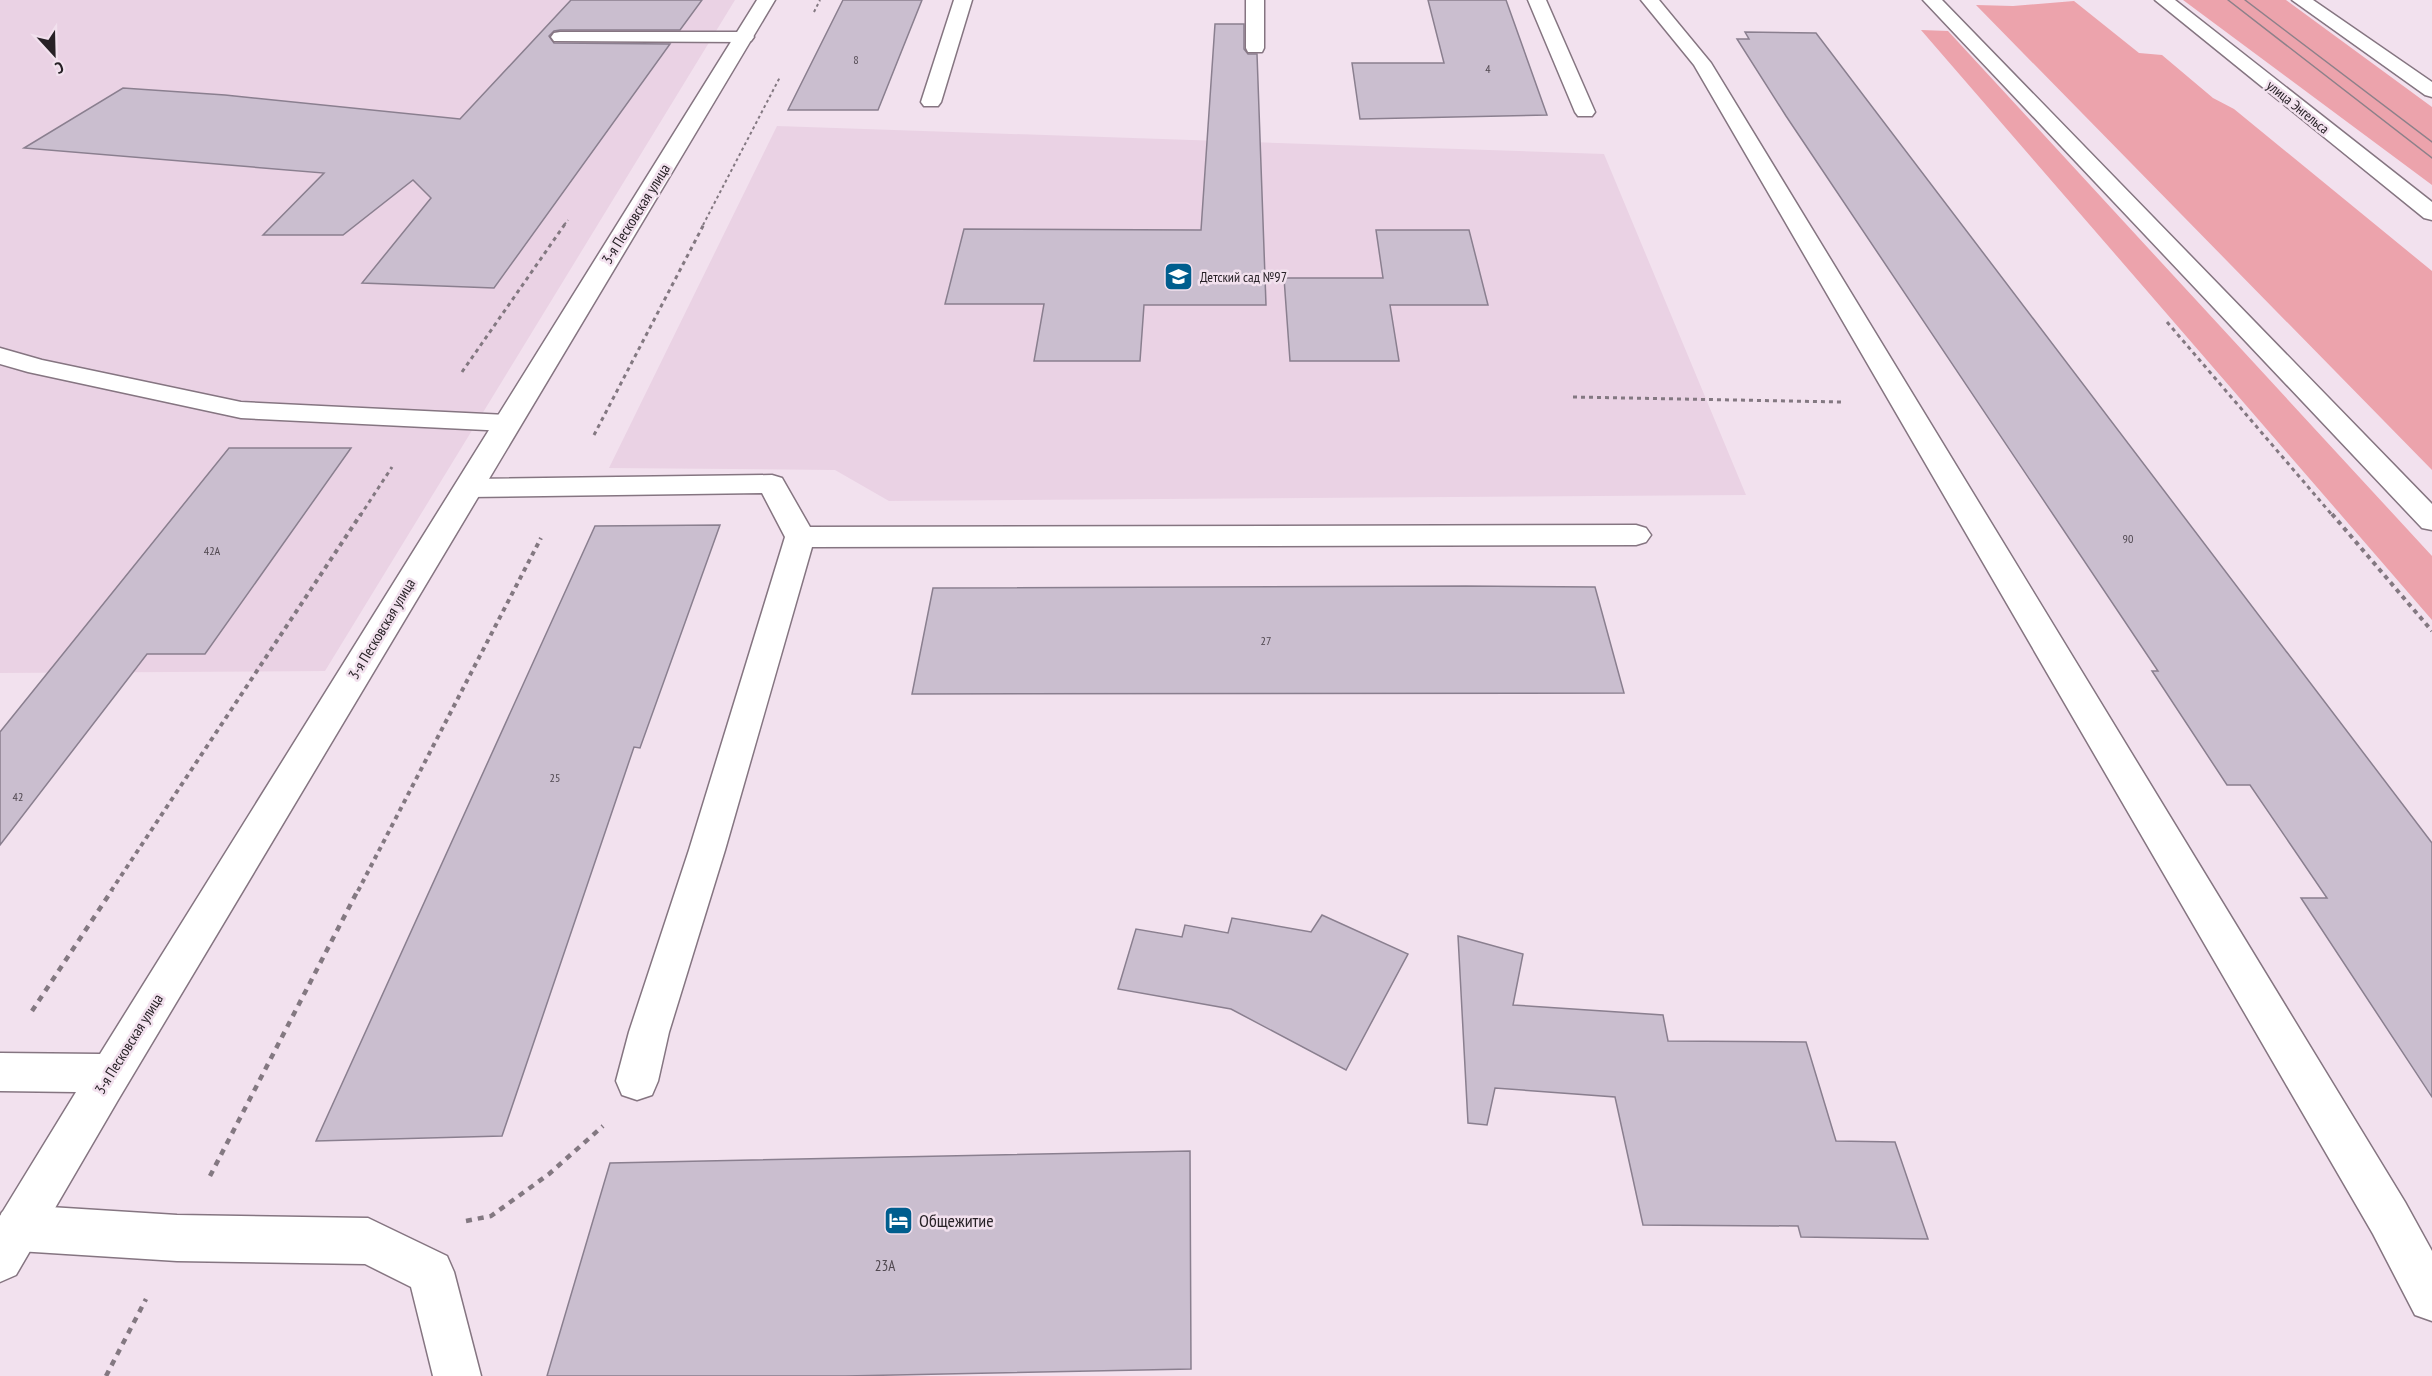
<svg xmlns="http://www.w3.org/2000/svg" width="2432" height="1376" font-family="'PT Sans Narrow',sans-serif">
  <rect width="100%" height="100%" fill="#f2e1ee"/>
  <path fill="#ead2e4" d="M0,0H735L325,671L0,673Z
    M777,126L1604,154L1746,495L889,501L835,470L609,468Z"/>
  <path fill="#eca3ac" d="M2183,0H2286L2432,107V185Z
    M2074,1L2139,53L2162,55L2213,98L2234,109L2432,271V470L1976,5L2013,6Z
    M1921,30L1948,31L2432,556V620Z"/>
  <path fill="#cabecf" stroke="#8a7f8f" stroke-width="1.5" d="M571,0H702L680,30H560L554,31L549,36L554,43L670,44L494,288L362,283L431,198L413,180L343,235H263L324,173L24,148L123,88L225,95L460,119Z
    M843,0H922L878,110H788Z
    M1428,0H1506L1547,115L1360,119L1352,63H1444Z
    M1215,24H1244V49L1248,54H1257L1266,305H1144L1140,361H1034L1044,304H945L964,229L1201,230Z
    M1745,32L1816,33L2432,843V1097L2301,898H2327L2250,785H2227L2152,671H2158L1786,116L1737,39H1749Z
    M1376,230H1469L1488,305H1390L1399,361H1290L1284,278H1383Z
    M229,448H351L205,654H147L0,845V732Z
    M720,525L640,748L634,747L502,1136L316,1141L595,526Z
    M1466,586L1595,587L1624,693L912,694L933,588Z
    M1322,915L1408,954L1346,1070L1231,1009L1118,989L1136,929L1182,937L1185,925L1228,933L1232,918L1311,932Z
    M1458,936L1523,954L1513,1005L1663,1015L1668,1041L1806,1042L1836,1141L1895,1142L1928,1239L1801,1237L1798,1226L1643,1225L1615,1097L1495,1088L1487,1125L1468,1123Z
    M1190,1151L1191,1369L845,1376H547L610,1163Z"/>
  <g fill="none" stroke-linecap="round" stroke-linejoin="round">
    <defs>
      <path id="lane" d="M954,0H972L941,102L938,106H924L921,102Z
        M1246,0H1264V48L1262,52H1248L1246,48Z
        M1528,0H1546L1595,112L1592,116H1578L1575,112Z
        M1641,0H1659L1711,63L2405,1202L2432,1251V1321L2415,1315L2373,1234L1694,65Z
        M1923,0H1942L2432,504V530L2422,528Z
        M560,32H745L751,33L754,37L751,41L745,42L554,41L551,37L554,33Z
        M0,348L42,360L241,402L507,415L517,417L520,423L517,429L507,431L241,418L28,372L0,364Z
        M772,475L782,478L810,527L1636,525L1646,528L1651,535L1646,542L1636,545L812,547L725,850L669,1032L658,1081L652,1095L637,1100L622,1095L616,1081L629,1032L689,850L785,537L762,493L468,497L458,494L454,488L458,482L468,479Z
        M18,1205L177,1215L368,1218L447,1256L454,1272L481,1376H433L411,1287L365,1264L177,1261L18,1251L2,1244L0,1217L2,1212Z"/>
      <path id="street" d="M757,0H775L118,1100L16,1275L0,1282V1216L76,1092L0,1091V1053L100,1054Z"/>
      <path id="primary" d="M2155,0H2175L2432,202V220L2424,218Z
        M2292,0H2313L2432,82V97L2425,95Z"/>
    </defs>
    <use href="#lane" stroke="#857581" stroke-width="3"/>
    <use href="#street" stroke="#857581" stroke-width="3"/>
    <use href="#primary" stroke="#857581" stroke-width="3"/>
    <path stroke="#837881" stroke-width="2" stroke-dasharray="3 3" stroke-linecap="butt" d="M814,12L820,0
      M564,225L568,220
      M703,225L780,77"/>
    <path stroke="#837881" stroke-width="3" stroke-dasharray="4 4" stroke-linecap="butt" d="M2167,322L2333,516
      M462,372L565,224
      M1573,397L1842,402
      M594,435L704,224
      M360,516L392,467"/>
    <path stroke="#837881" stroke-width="4" stroke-dasharray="4.5 4.5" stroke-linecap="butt" d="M2332,514L2432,631
      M111,891L361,514
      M358,891L541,538"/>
    <path stroke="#837881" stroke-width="4.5" stroke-dasharray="6 6" stroke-linecap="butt" d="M32,1011L112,890
      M210,1176L358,890
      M466,1221L491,1216L549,1174L603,1126
      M106,1376L146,1299"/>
    <use href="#lane" fill="#fff" fill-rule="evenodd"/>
    <use href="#street" fill="#fff" fill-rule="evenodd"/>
    <use href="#primary" fill="#fff" fill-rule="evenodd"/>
    <path stroke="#8d818a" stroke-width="1.5" d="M2228,0L2432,158
      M2245,0L2432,142"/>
  </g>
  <defs>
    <symbol id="school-square" viewBox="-11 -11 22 22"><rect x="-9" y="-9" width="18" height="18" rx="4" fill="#005e8e" stroke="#f2e1ee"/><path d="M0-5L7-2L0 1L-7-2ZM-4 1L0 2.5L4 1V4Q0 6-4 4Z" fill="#fff"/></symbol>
    <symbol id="hotel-square" viewBox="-11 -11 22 22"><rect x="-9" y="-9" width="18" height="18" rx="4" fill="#005e8e" stroke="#f2e1ee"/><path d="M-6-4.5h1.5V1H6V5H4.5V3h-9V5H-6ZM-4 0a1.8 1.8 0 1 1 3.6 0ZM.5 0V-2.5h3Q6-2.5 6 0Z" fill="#fff"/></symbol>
  </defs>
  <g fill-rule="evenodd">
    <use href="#school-square" x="1162" y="260" width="33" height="33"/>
    <use href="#hotel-square" x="882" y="1204" width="33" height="33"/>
  </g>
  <g text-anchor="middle" stroke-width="5" stroke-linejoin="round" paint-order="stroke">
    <g font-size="12" fill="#504850">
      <text x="856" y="64">8</text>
      <text x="1488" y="73">4</text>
      <text x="2128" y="543">90</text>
      <text x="212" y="555">42А</text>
      <text x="1266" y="645">27</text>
      <text x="555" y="782">25</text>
      <text x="18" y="801">42</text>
    </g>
    <g font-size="14" fill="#272126" stroke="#f2e1ee">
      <text transform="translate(2298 107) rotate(39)" y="5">улица Энгельса</text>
    </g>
    <g font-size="14" fill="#272126" stroke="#f2e1ee" text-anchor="start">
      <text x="1200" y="282">Детский сад №97</text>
    </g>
    <g font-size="15" fill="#272126" stroke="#f2e1ee">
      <text transform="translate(636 214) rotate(-58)" y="5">3-я Песковская улица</text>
      <text transform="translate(382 629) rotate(-59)" y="5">3-я Песковская улица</text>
      <text transform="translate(129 1044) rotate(-58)" y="5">3-я Песковская улица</text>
    </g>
    <g font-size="15" fill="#504850">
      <text x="885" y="1271">23А</text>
    </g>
    <g font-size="18" fill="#272126" stroke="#f2e1ee" text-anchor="start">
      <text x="919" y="1227">Общежитие</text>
    </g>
  </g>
  <g transform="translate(54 54) rotate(158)" stroke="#f2e1ee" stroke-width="4.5" paint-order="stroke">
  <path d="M0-4.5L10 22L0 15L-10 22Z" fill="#272126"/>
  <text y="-9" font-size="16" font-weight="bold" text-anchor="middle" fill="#272126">С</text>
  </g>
</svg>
